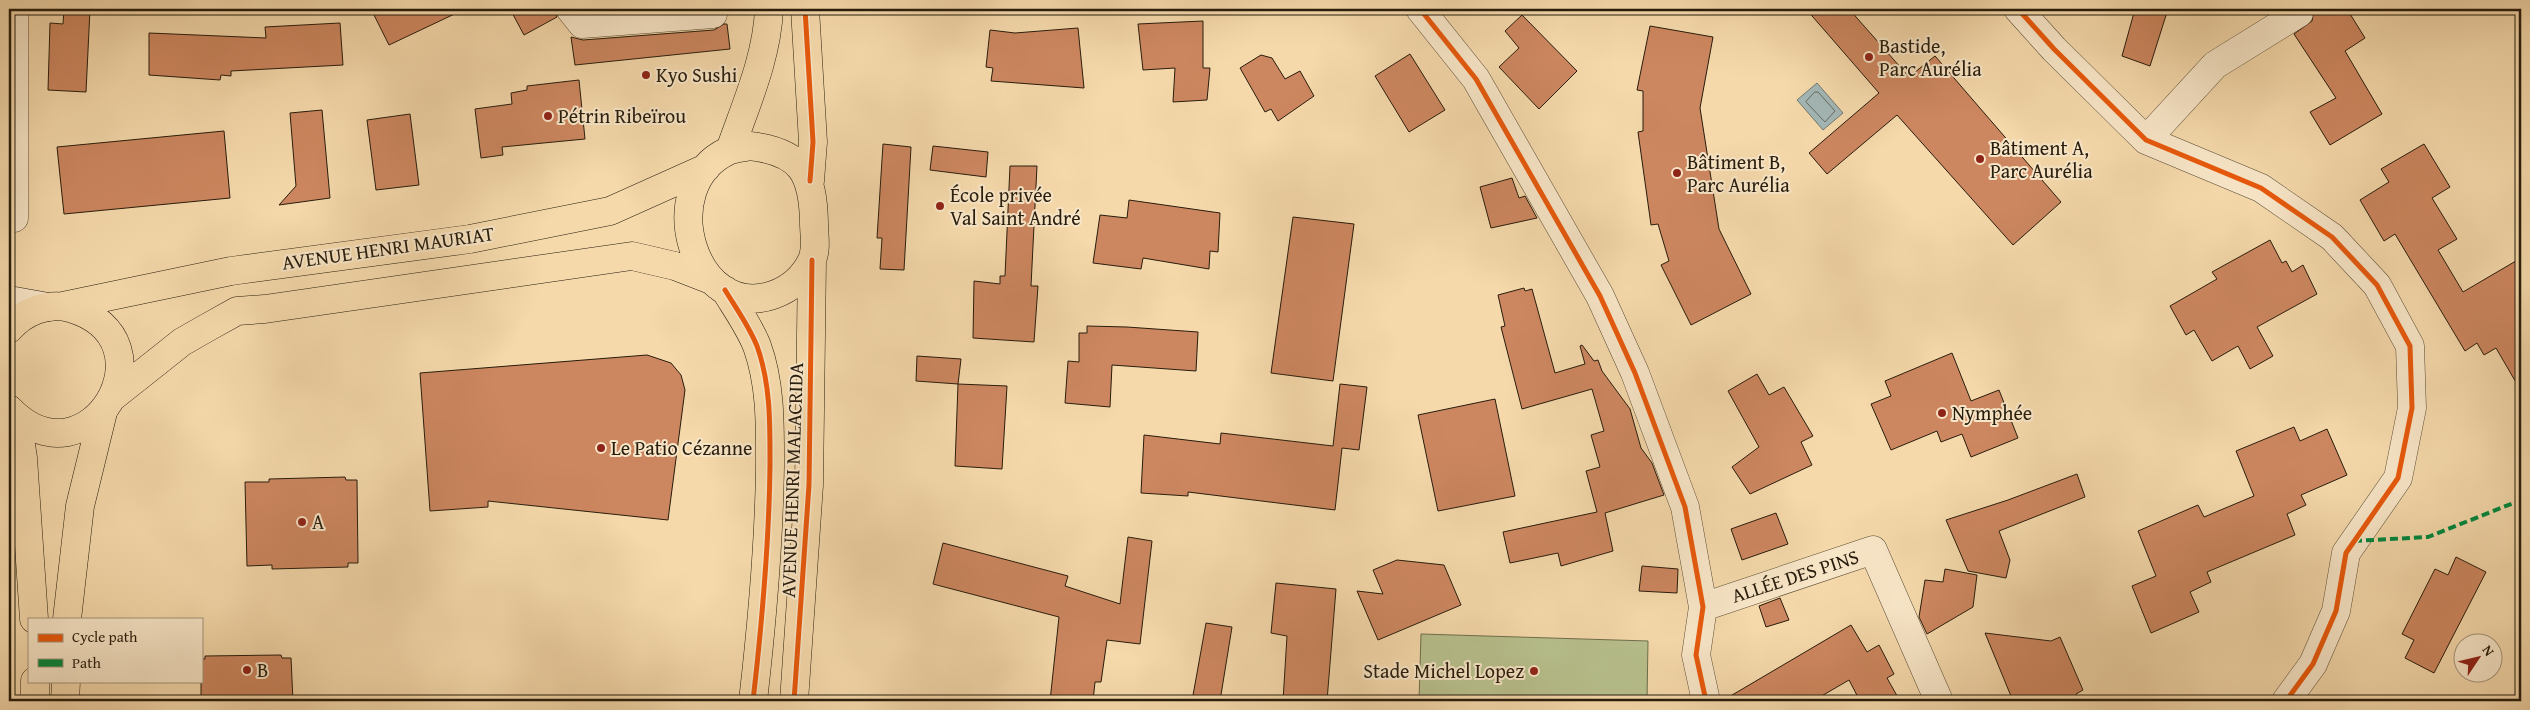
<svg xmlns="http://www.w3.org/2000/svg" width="2530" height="710" font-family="'Gentium Book Plus',serif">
  <rect width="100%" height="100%" fill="#f5d9ab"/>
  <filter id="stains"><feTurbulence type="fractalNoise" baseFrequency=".004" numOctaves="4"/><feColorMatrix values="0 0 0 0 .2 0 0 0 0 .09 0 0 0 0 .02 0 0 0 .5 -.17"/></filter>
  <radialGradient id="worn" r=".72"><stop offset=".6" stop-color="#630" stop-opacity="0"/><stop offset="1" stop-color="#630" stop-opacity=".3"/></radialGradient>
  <path fill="#b7c08d" stroke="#6f6e4c" d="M1421,634L1648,641L1647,701H1419Z"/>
  <path fill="#a3b7b6" stroke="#717972" d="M1817,83L1843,113L1823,130L1797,100Z"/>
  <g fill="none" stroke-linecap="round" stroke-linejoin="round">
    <path stroke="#656a61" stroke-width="1" d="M1815,92H1818L1835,111L1825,122L1806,102Z"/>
  </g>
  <path fill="#cd8760" stroke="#271c0c" d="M64,9H90L86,92L48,90L50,23L63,24Z
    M371,9H465L389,45Z
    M510,9H555L557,17L524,35Z
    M1806,9H1849L1909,77L1935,56L2061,202L2013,245L1897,115L1827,174L1809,153L1879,93Z
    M2135,9H2168L2150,66L2122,56Z
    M2314,9H2347L2365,38L2345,51L2382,114L2330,145L2310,112L2336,98L2294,34L2312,21Z
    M1522,15L1577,71L1539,109L1499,67L1519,48L1505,31Z
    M1203,21V68H1210L1207,100L1173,102L1175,68L1143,70L1138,24Z
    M340,23L343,65L231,71V76L221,75L220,80L149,75V33L266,38L265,27Z
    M724,24H727L730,49L575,65L571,37L583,40L714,30Z
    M1650,26L1713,37L1700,108L1719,229L1751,294L1691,325L1661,265L1669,261L1658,224L1651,225L1638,132L1643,131V91L1637,90Z
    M1078,28L1084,88L991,81L993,68L986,67L990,30L1015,33Z
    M1410,54L1445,110L1409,132L1375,76Z
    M1261,55L1272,58L1285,79L1300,71L1314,96L1278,121L1271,109L1265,112L1240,68Z
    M579,80L585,139L502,147L503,155L481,158L475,109L512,104L511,93L527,90V86Z
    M322,110L330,198L279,205L296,186L290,113Z
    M410,114L419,185L376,190L367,120Z
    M224,131L230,198L64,214L57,147Z
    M883,144L911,147L904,270L880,269L882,238H877Z
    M2424,144L2450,187L2432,198L2457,239L2438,250L2463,292L2521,258V391L2496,348L2484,355L2477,343L2465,351L2395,234L2384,241L2360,200L2389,182L2381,169Z
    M933,146L988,152L986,177L930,170Z
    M1010,166H1037L1031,286H1038L1034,342L973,338L974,281L1000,284V276H1005Z
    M1512,178L1519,198L1525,196L1537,218L1491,228L1480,187Z
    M1129,200L1220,213L1218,252L1210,251L1209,269L1143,258L1141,269L1093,263L1100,215L1127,218Z
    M1293,217L1354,224L1333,381L1271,373Z
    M2270,240L2282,263L2286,261L2292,272L2303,265L2317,294L2257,327L2273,356L2250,369L2238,346L2212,361L2194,330L2186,335L2170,306L2217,279L2212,272Z
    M1524,288L1525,291L1532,289L1555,373L1585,364L1580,346L1582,345L1594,361L1598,360L1602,371L1630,409L1641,448L1652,463L1664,495L1605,513L1613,551L1561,566L1558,553L1510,563L1503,532L1597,512L1586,471L1600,467L1591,435L1604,431L1592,389L1522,409L1501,327L1505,326L1498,295Z
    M1087,326L1127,327L1198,332L1196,371L1112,365L1110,407L1065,403L1068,361L1079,362V333H1087Z
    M1952,353L1971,401L1999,390L2018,438L1971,457L1962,434L1941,442L1937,431L1891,450L1871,404L1891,396L1885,381Z
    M647,355L671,363L681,375L685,390L668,520L488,501V507L430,511L420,373Z
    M917,356L961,359L958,384L916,381Z
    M1757,374L1769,395L1784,387L1813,436L1801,442L1812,465L1750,494L1732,467L1759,447L1728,391Z
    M958,384L1007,386L1002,469L955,466Z
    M1340,384L1367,387L1359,450L1342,448L1335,510L1188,492V496L1141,493L1144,435L1220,444L1221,433L1333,446Z
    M1495,399L1515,496L1438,511L1418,415Z
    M2294,427L2300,441L2327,429L2347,475L2301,495L2306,505L2287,514L2295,535L2207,572L2211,582L2190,592L2199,612L2151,633L2132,586L2156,576L2138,531L2198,505L2204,517L2254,496L2236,451Z
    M2077,474L2085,497L1999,531L2010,560L2006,578L1968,571L1946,520L2008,500Z
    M345,477L346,480H357L358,563H348V567L272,569V565L247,566L245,482H269V479Z
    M1776,513L1788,544L1742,560L1731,529Z
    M1128,537L1152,541L1140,644L1107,640L1101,682H1095L1093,701H1050L1059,617L933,584L943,543L1068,576L1065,586L1120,604Z
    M2456,557L2486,572L2434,673L2405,658L2414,640L2402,634L2435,569L2448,575Z
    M1397,560L1444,565L1461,605L1378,640L1357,591L1383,594L1373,570Z
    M1642,566L1678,569L1677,593L1639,591Z
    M1945,569L1977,575L1973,607L1927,634L1919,617L1925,580L1943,582Z
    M1276,583L1336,589L1327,701H1283L1287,636L1271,633Z
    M1780,598L1789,620L1766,627L1759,606Z
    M1206,623L1232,627L1220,701H1192Z
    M1851,625L1867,652L1879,645L1894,674L1887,678L1900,701H1860L1849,680L1813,701H1722Z
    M1985,633L2051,641L2060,637L2083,690L2076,694L2079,701H2013Z
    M281,655L282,658H291L293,701H201V659H205V656Z"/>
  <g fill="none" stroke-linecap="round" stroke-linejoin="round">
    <defs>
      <path id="minor" d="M570,9L582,24L713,14
        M1420,9L1476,79L1600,296L1635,373L1685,507L1703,607L1696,655L1706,701
        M2018,9L2054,49L2146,140L2261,188L2332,237L2377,285L2410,346L2412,408L2398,478L2346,553L2336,611L2313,664L2286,701
        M2146,140L2215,65L2299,13
        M14,218V9
        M1703,607L1873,550L1939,701"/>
      <path id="secondary" d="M9,300L48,307"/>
      <path id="primary" d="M805,9L813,142L810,181
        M750,146C802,152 813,174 814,223C814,234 817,249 812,260C804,277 790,289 773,295C694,322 653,186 728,151C735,148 743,148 750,146Z
        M730,150C746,104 767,58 769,9
        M725,290C736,308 749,326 757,346C771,385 770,426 770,466C769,545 762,623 753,701
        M63,306L231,271L470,239L610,211L706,168
        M9,329C24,312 47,302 70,308C178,339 88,491 9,409
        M114,396L182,342L210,326L237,311L265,309L632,256L675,266L711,280
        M794,701L809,485L812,260"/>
      <path id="motorway" d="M17,418L23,458L34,619
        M67,619L80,506L103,412
        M35,701V681
        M65,701L66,681"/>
    </defs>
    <use href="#minor" stroke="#5a4b34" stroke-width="29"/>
    <use href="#secondary" stroke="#271c0c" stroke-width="29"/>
    <use href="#primary" stroke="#271c0c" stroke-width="29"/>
    <use href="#motorway" stroke="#271c0c" stroke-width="29"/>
    <use href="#minor" stroke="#f8e6c8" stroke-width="28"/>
    <use href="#secondary" stroke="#f8e6c8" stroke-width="28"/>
    <use href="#primary" stroke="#f5d9ab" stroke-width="28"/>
    <use href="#motorway" stroke="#f5d9ab" stroke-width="28"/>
    <path stroke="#00873e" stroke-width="4" stroke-dasharray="8 4" stroke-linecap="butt" d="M2354,541L2428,537L2521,500"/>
    <defs>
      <path id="cycleway" d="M805,9L813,142L810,181
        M1420,9L1476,79L1600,296L1635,373L1685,507L1703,607L1696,655L1706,701
        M2018,9L2054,49L2146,140L2261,188L2332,237L2377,285L2410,346L2412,408L2398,478L2346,553L2336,611L2313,664L2286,701
        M725,290C736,308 749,326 757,346C771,385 770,426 770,466C769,545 762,623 753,701
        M794,701L809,485L812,260"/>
    </defs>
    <use href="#cycleway" stroke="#f8e6c8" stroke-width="8"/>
    <use href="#cycleway" stroke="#e8590c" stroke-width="5"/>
  </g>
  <g fill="#8f2418" stroke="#f8e6c8" stroke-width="2">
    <circle cx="1869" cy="57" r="5"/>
    <circle cx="646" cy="75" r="5"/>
    <circle cx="548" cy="116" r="5"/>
    <circle cx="1980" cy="159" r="5"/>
    <circle cx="1677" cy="173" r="5"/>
    <circle cx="940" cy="206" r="5"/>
    <circle cx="1942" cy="413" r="5"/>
    <circle cx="601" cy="448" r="5"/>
    <circle cx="302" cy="522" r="5"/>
    <circle cx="247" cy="670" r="5"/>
    <circle cx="1534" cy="671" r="5"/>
  </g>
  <g text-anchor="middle" stroke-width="4" stroke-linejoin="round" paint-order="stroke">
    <g font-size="20" fill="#271c0c" stroke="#f8e6c8" text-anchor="start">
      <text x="1879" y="53">Bastide,<tspan x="1879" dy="23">Parc Aurélia</tspan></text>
      <text x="656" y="82">Kyo Sushi</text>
      <text x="558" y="123">Pétrin Ribeïrou</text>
      <text x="1990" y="155">Bâtiment A,<tspan x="1990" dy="23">Parc Aurélia</tspan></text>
      <text x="1687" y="169">Bâtiment B,<tspan x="1687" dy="23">Parc Aurélia</tspan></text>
      <text x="950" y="202">École privée<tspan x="950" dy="23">Val Saint André</tspan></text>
      <text x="1952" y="420">Nymphée</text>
      <text x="611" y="455">Le Patio Cézanne</text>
      <text x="312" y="529">A</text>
      <text x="257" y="677">B</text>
      <text x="1524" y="678" text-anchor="end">Stade Michel Lopez</text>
    </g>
    <g font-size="20" fill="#271c0c" stroke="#f8e6c8">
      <text transform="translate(388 248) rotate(-8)" y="7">AVENUE HENRI MAURIAT</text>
      <text transform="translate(792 480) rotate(-88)" y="7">AVENUE HENRI MALACRIDA</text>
      <text transform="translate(1795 576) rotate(-18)" y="7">ALLÉE DES PINS</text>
    </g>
  </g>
  <rect width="2530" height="710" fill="none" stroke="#f5d9ab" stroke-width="30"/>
  <rect x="10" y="10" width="2510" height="690" fill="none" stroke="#271c0c" stroke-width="2.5"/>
  <rect x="15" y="15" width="2500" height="680" fill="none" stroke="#271c0c"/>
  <rect x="28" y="618" width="175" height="65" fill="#f8e6c8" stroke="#a4957d"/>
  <rect x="38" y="634" width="25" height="8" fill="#e8590c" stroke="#a4957d"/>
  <text x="72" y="642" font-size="15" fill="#271c0c">Cycle path</text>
  <rect x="38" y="659" width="25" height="8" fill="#00873e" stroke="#a4957d"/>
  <text x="72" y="668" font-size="15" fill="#271c0c">Path</text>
  <g transform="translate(2478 658) rotate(55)"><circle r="24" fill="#f8e6c8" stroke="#a4957d"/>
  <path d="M0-4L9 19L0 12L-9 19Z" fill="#8f2418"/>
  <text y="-8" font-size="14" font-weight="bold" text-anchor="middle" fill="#271c0c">N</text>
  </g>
  <rect width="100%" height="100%" filter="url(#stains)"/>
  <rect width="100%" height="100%" fill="url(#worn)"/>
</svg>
